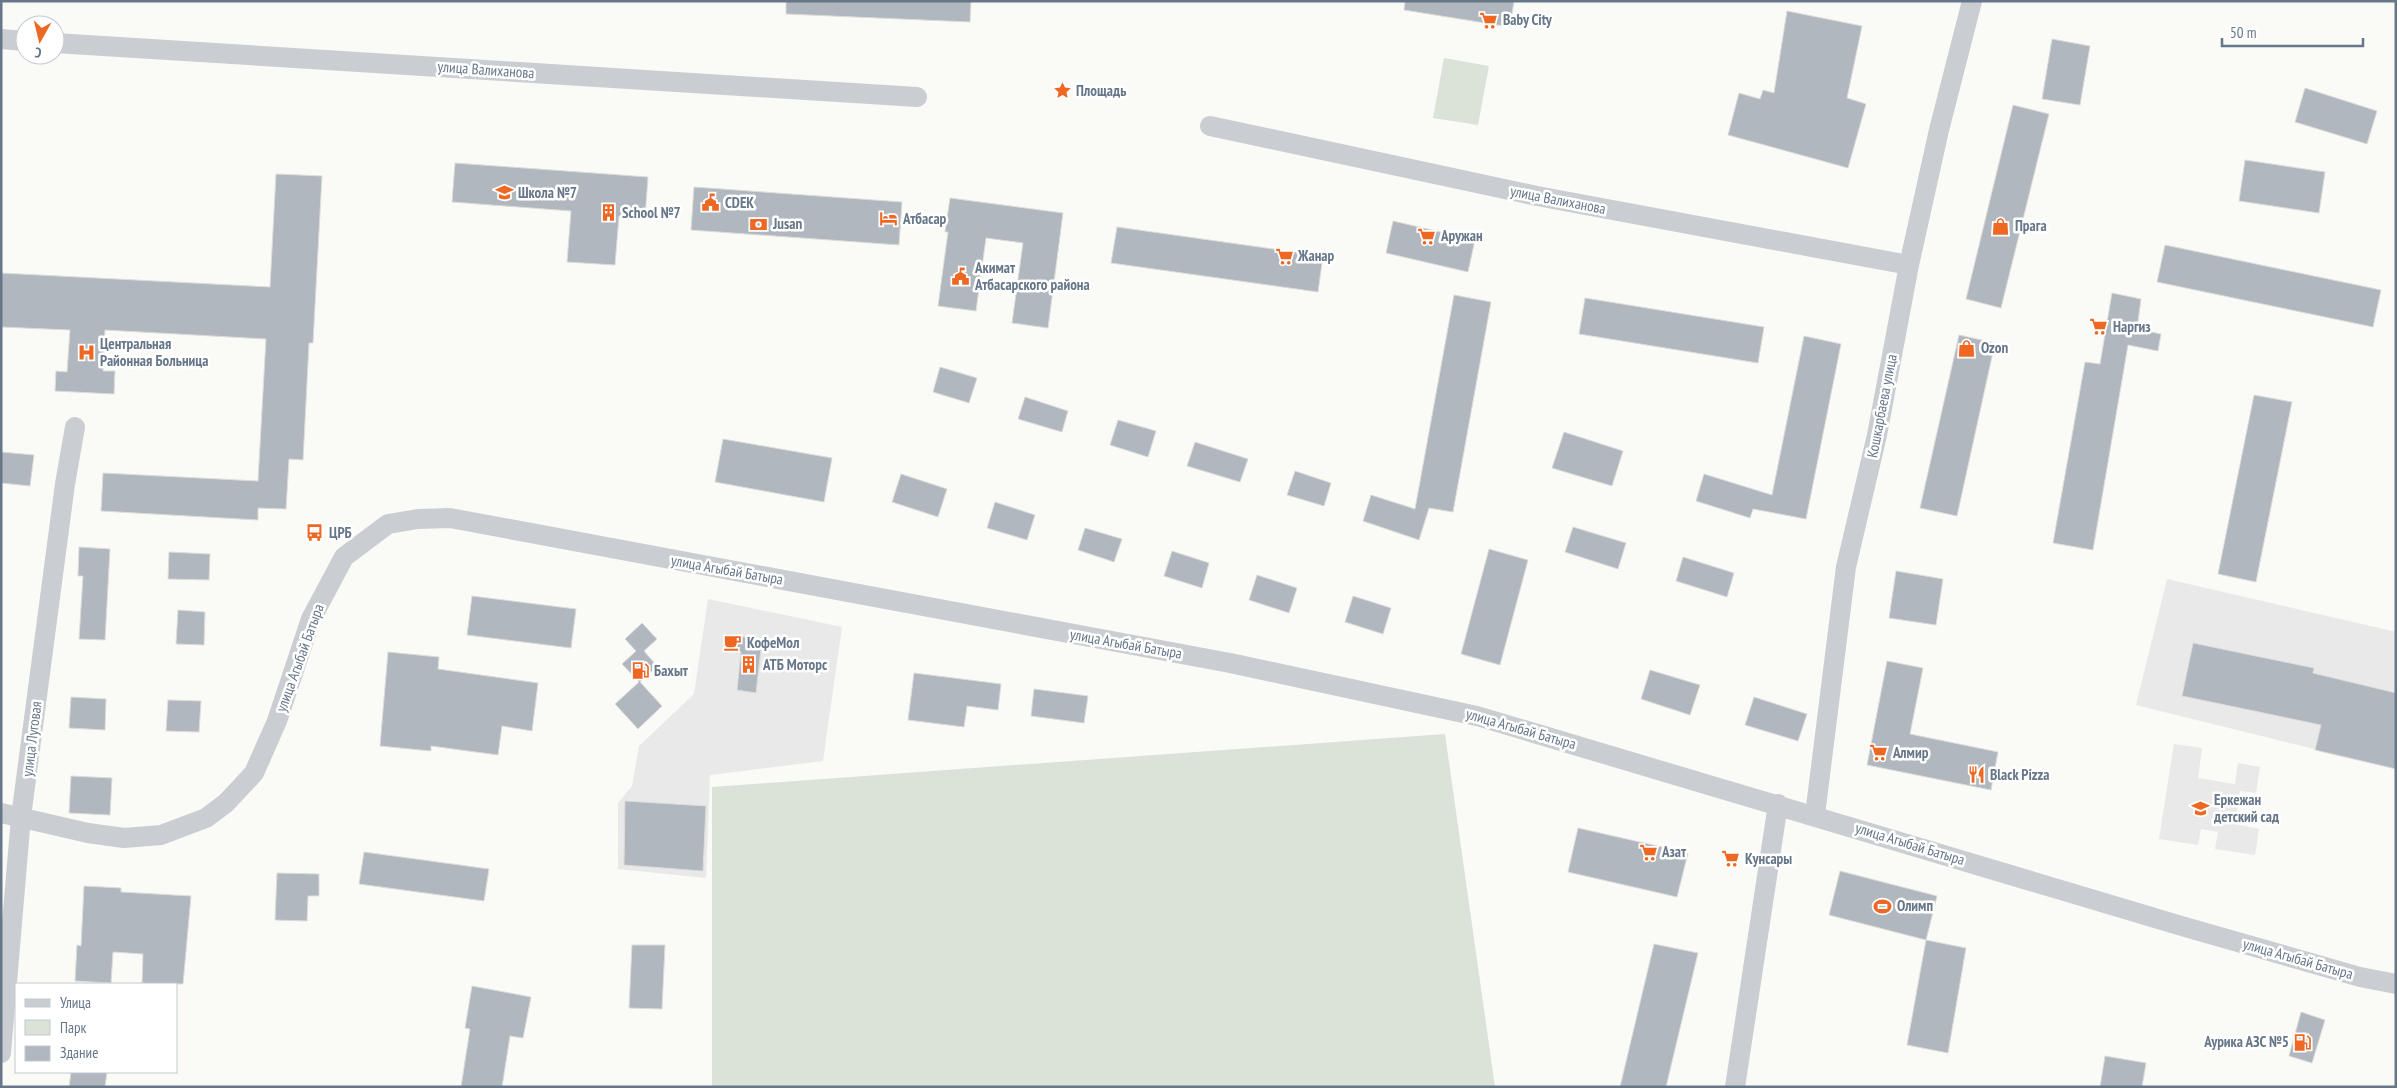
<svg xmlns="http://www.w3.org/2000/svg" width="2397" height="1088" font-family="'PT Sans Narrow',sans-serif">
  <rect width="100%" height="100%" fill="#fafaf7"/>
  <path fill="#e8e9e8" d="M2167,579L2396,632V769L2136,705Z
    M708,599L842,627L823,761L710,775L706,878L618,869V803L632,786L639,746L694,694Z
    M2174,744L2202,748L2198,778L2235,784L2238,763L2260,767L2256,793L2240,791L2235,824L2259,829L2255,855L2215,849L2218,832L2201,829L2198,845L2159,839Z"/>
  <path fill="#dbe2d8" d="M1444,58L1489,66L1478,125L1433,118Z
    M1445,734L1495,1087H712V787Z"/>
  <path fill="#b0b7be" stroke="#dcdcda" d="M786,1H971L970,22L786,14Z
    M1405,1H1514L1510,27L1404,10Z
    M1787,11L1862,26L1847,98L1866,104L1848,168L1728,135L1739,93L1760,99L1763,90L1774,93Z
    M2052,39L2090,46L2080,105L2042,99Z
    M2305,88L2377,111L2367,144L2295,122Z
    M2013,105L2049,114L2001,308L1966,299Z
    M2245,160L2325,172L2319,213L2239,201Z
    M455,163L648,177L645,218L619,216L615,265L567,262L571,211L452,202Z
    M276,174L322,176L313,343H309L303,460L289,459L286,509L258,508V520L101,511L103,473L258,481L266,339L105,330L103,371H115L114,394L55,391L56,371L67,372L70,330L1,327V273L270,287Z
    M694,187L902,202L899,245L691,230Z
    M950,198L1063,213L1048,328L1012,323L1023,243L986,238L976,311L938,306L948,232H945Z
    M1393,221L1475,240L1468,272L1386,253Z
    M1117,227L1323,256L1318,292L1111,263Z
    M2165,245L2381,290L2373,327L2157,282Z
    M2112,293L2141,299L2137,329L2161,334L2158,351L2128,345L2093,550L2053,543L2085,362L2100,364Z
    M1454,295L1491,302L1453,512L1429,508L1419,540L1363,521L1371,495L1415,509Z
    M1585,298L1764,327L1758,363L1579,334Z
    M1959,335L1995,343L1957,516L1920,508Z
    M1804,336L1841,344L1806,519L1753,509L1750,518L1696,501L1704,474L1772,495Z
    M940,367L977,378L969,403L933,392Z
    M2254,395L2292,402L2256,582L2218,574Z
    M1025,397L1068,411L1062,432L1018,419Z
    M1118,420L1156,431L1148,457L1110,445Z
    M1564,432L1623,451L1612,486L1552,468Z
    M723,439L832,458L824,502L715,482Z
    M1195,442L1248,459L1240,482L1187,466Z
    M1,452L34,455L30,486L1,483Z
    M1295,471L1331,483L1324,506L1287,495Z
    M901,474L947,489L938,517L892,502Z
    M995,502L1035,515L1027,540L987,528Z
    M1573,527L1626,543L1618,569L1565,552Z
    M1085,528L1122,539L1114,562L1078,550Z
    M79,547L110,549L105,640L79,639L83,576H78Z
    M1489,549L1528,560L1500,665L1461,654Z
    M1172,551L1209,563L1202,588L1164,576Z
    M169,552L210,554L209,580L168,579Z
    M1683,557L1734,573L1727,597L1676,581Z
    M1896,571L1943,579L1936,625L1889,618Z
    M1257,575L1297,588L1289,613L1249,600Z
    M472,596L576,609L571,648L467,635Z
    M1353,596L1391,608L1383,634L1345,622Z
    M178,610L205,612L204,645L176,644Z
    M642,623L657,639L644,651L657,666L640,682L662,706L638,729L615,704L639,682L622,664L636,651L625,639Z
    M727,634L762,640L756,693L737,690L741,652L726,649Z
    M2193,643L2314,668L2313,673L2396,693V769L2315,750L2321,725L2182,696Z
    M388,652L439,657L438,669L538,683L532,731L502,726L498,755L431,746V751L380,746Z
    M1887,661L1923,668L1910,734L1998,752L1991,790L1867,765Z
    M1650,670L1700,685L1690,715L1641,699Z
    M914,673L1001,684L998,710L967,706L964,727L908,720Z
    M1034,689L1088,696L1084,723L1031,716Z
    M71,697L106,699L105,730L69,728Z
    M1754,697L1807,714L1798,741L1745,725Z
    M168,700L201,701L199,732L166,731Z
    M71,776L112,778L110,815L69,813Z
    M625,801L706,806L703,871L624,865Z
    M1578,828L1688,853L1677,897L1568,872Z
    M364,852L489,869L484,901L359,884Z
    M1840,871L1937,896L1926,940L1829,915Z
    M277,873L319,874V896H308L307,921L275,920Z
    M84,886L121,888V892L191,896L183,984H142L143,954L113,952L111,983L75,981L77,945L81,946Z
    M1926,940L1966,948L1948,1053L1907,1045Z
    M1654,944L1698,953L1666,1087H1620Z
    M632,945H665L662,1009L629,1008Z
    M472,986L531,997L523,1038L510,1036L502,1087H461L470,1029L465,1028Z
    M2301,1012L2325,1020L2312,1063L2289,1056Z
    M2105,1056L2146,1063L2142,1087H2100Z
    M71,1072H107L105,1087H69Z"/>
  <g fill="none" stroke-linecap="round" stroke-linejoin="round">
    <path stroke="#cacdd1" stroke-width="20" d="M1,39L25,41
      M55,43L917,97
      M1210,126L1537,196L1909,265
      M1,813L88,833L124,838L161,835L206,818L226,803L254,773L277,721L311,619L344,557L388,524L418,519L450,518L1230,663L1477,716L2185,927L2360,977L2396,984
      M1815,815L1846,567L1877,435L1909,265L1939,130L1972,1
      M1,1053L21,817L65,484L75,427
      M1735,1087L1778,804"/>
  </g>
  <defs>
    <symbol id="supermarket-bare" viewBox="-9 -9 18 18"><path d="M-6-5.5h2.5l.6 2H6L4.5 2H-2.5L-4.4-4H-6ZM-1.5 3.2a1.3 1.3 0 1 0 .1 0ZM3 3.2a1.3 1.3 0 1 0 .1 0Z" fill="#ee6723" stroke="#fff" stroke-width="2.5" paint-order="stroke"/></symbol>
    <symbol id="sight-bare" viewBox="-9 -9 18 18"><path d="M0-6L1.8-2.2L6-1.7L2.9 1.2L3.7 5.4L0 3.3L-3.7 5.4L-2.9 1.2L-6-1.7L-1.8-2.2Z" fill="#ee6723" stroke="#fff" stroke-width="2.5" paint-order="stroke"/></symbol>
    <symbol id="school-bare" viewBox="-9 -9 18 18"><path d="M0-5L7-2L0 1L-7-2ZM-4 1L0 2.5L4 1V4Q0 6-4 4Z" fill="#ee6723" stroke="#fff" stroke-width="2.5" paint-order="stroke"/></symbol>
    <symbol id="civic-bare" viewBox="-9 -9 18 18"><path d="M-.6-6.5H3V-4.5H.6V-3L4-1V1h2V6H-6V1h2V-1L-.6-3ZM-1.2 2.5V6h2.4V2.5Z" fill="#ee6723" stroke="#fff" stroke-width="2.5" paint-order="stroke"/></symbol>
    <symbol id="building-bare" viewBox="-9 -9 18 18"><path d="M-4-6H4V6H1V3H-1V6H-4ZM-2.5-4.3h1.7v1.8h-1.7ZM.8-4.3h1.7v1.8H.8ZM-2.5-1h1.7V.8h-1.7ZM.8-1h1.7V.8H.8Z" fill="#ee6723" stroke="#fff" stroke-width="2.5" paint-order="stroke"/></symbol>
    <symbol id="hotel-bare" viewBox="-9 -9 18 18"><path d="M-6-4.5h1.5V1H6V5H4.5V3h-9V5H-6ZM-4 0a1.8 1.8 0 1 1 3.6 0ZM.5 0V-2.5h3Q6-2.5 6 0Z" fill="#ee6723" stroke="#fff" stroke-width="2.5" paint-order="stroke"/></symbol>
    <symbol id="bank-bare" viewBox="-9 -9 18 18"><path d="M-6-4H6V4H-6ZM0-2.3a2.3 2.3 0 1 0 0 4.6a2.3 2.3 0 1 0 0-4.6Z" fill="#ee6723" stroke="#fff" stroke-width="2.5" paint-order="stroke"/></symbol>
    <symbol id="shop-bare" viewBox="-9 -9 18 18"><path d="M-5-2.5h2.3a2.7 3.5 0 0 1 5.4 0H5L5.5 6h-11ZM-1.5-2.5h3a1.5 2.3 0 0 0-3 0Z" fill="#ee6723" stroke="#fff" stroke-width="2.5" paint-order="stroke"/></symbol>
    <symbol id="hospital-bare" viewBox="-9 -9 18 18"><path d="M-5-5h3v3.5h4V-5h3V5h-3V1.5h-4V5h-3Z" fill="#ee6723" stroke="#fff" stroke-width="2.5" paint-order="stroke"/></symbol>
    <symbol id="bus-bare" viewBox="-9 -9 18 18"><path d="M-5-6H5V4H4V6H2V4H-2V6H-4V4H-5ZM-3.5-4V0h7V-4ZM-3.5 1.2v1.5H-2V1.2ZM2 1.2v1.5H3.5V1.2Z" fill="#ee6723" stroke="#fff" stroke-width="2.5" paint-order="stroke"/></symbol>
    <symbol id="cafe-bare" viewBox="-9 -9 18 18"><path d="M-5.5-4.5H6V0H3Q3 3.5 0 3.5H-2.5Q-5.5 3.5-5.5 0ZM3-3.2v2h1.7v-2ZM-6 4.5H4V6H-6Z" fill="#ee6723" stroke="#fff" stroke-width="2.5" paint-order="stroke"/></symbol>
    <symbol id="fuel-bare" viewBox="-9 -9 18 18"><path d="M-5.5-6h7V0h2V4h1.3V-2.5L3-4.5l.8-.8L6-3V5H2.5V1h-1V6h-7ZM-4.2-4.7v3.2H.2V-4.7Z" fill="#ee6723" stroke="#fff" stroke-width="2.5" paint-order="stroke"/></symbol>
    <symbol id="restaurant-bare" viewBox="-9 -9 18 18"><path d="M-5-6h1v4h1v-4h1v4h1v-4h1v5L-1.5 .5V6h-2V.5L-5-1ZM5-6V6H3V1.5H1.5Q1.5-4 5-6Z" fill="#ee6723" stroke="#fff" stroke-width="2.5" paint-order="stroke"/></symbol>
    <symbol id="stadium-bare" viewBox="-9 -9 18 18"><path d="M0-5a6.5 5 0 1 0 0 10a6.5 5 0 1 0 0-10ZM-3.5-1.8h7v3.6h-7Z" fill="#ee6723" stroke="#fff" stroke-width="2.5" paint-order="stroke"/></symbol>
  </defs>
  <g fill-rule="evenodd">
    <use href="#supermarket-bare" x="1476" y="8" width="25" height="25"/>
    <use href="#sight-bare" x="1050" y="78" width="25" height="25"/>
    <use href="#school-bare" x="492" y="180" width="25" height="25"/>
    <use href="#civic-bare" x="698" y="190" width="25" height="25"/>
    <use href="#building-bare" x="596" y="200" width="25" height="25"/>
    <use href="#hotel-bare" x="876" y="206" width="25" height="25"/>
    <use href="#bank-bare" x="746" y="212" width="25" height="25"/>
    <use href="#shop-bare" x="1988" y="214" width="25" height="25"/>
    <use href="#supermarket-bare" x="1414" y="224" width="25" height="25"/>
    <use href="#supermarket-bare" x="1272" y="244" width="25" height="25"/>
    <use href="#civic-bare" x="948" y="264" width="25" height="25"/>
    <use href="#supermarket-bare" x="2086" y="314" width="25" height="25"/>
    <use href="#shop-bare" x="1954" y="336" width="25" height="25"/>
    <use href="#hospital-bare" x="74" y="340" width="25" height="25"/>
    <use href="#bus-bare" x="302" y="520" width="25" height="25"/>
    <use href="#cafe-bare" x="720" y="630" width="25" height="25"/>
    <use href="#building-bare" x="736" y="652" width="25" height="25"/>
    <use href="#fuel-bare" x="628" y="658" width="25" height="25"/>
    <use href="#supermarket-bare" x="1866" y="740" width="25" height="25"/>
    <use href="#restaurant-bare" x="1964" y="762" width="25" height="25"/>
    <use href="#school-bare" x="2188" y="796" width="25" height="25"/>
    <use href="#supermarket-bare" x="1636" y="840" width="25" height="25"/>
    <use href="#supermarket-bare" x="1718" y="846" width="25" height="25"/>
    <use href="#stadium-bare" x="1870" y="894" width="25" height="25"/>
    <use href="#fuel-bare" x="2290" y="1030" width="25" height="25"/>
  </g>
  <g text-anchor="middle" stroke-width="5" stroke-linejoin="round" paint-order="stroke">
    <g font-size="15" font-weight="bold" fill="#67778a" stroke="#fff" text-anchor="start">
      <text x="1503" y="25">Baby City</text>
      <text x="1076" y="96">Площадь</text>
      <text x="518" y="198">Школа №7</text>
      <text x="725" y="208">CDEK</text>
      <text x="622" y="218">School №7</text>
      <text x="903" y="224">Атбасар</text>
      <text x="773" y="229">Jusan</text>
      <text x="2015" y="231">Прага</text>
      <text x="1441" y="241">Аружан</text>
      <text x="1298" y="261">Жанар</text>
      <text x="975" y="273">Акимат<tspan x="975" dy="17">Атбасарского района</tspan></text>
      <text x="2113" y="332">Наргиз</text>
      <text x="100" y="349">Центральная<tspan x="100" dy="17">Районная Больница</tspan></text>
      <text x="1981" y="353">Ozon</text>
      <text x="329" y="538">ЦРБ</text>
      <text x="747" y="648">КофеМол</text>
      <text x="763" y="670">АТБ Моторс</text>
      <text x="654" y="676">Бахыт</text>
      <text x="1893" y="758">Алмир</text>
      <text x="1990" y="780">Black Pizza</text>
      <text x="2214" y="805">Еркежан<tspan x="2214" dy="17">детский сад</tspan></text>
      <text x="1662" y="857">Азат</text>
      <text x="1745" y="864">Кунсары</text>
      <text x="1897" y="911">Олимп</text>
      <text x="2289" y="1047" text-anchor="end">Аурика АЗС №5</text>
    </g>
    <g font-size="15" fill="#67778a" stroke="#fff">
      <text transform="translate(486 70) rotate(4)" y="5">улица Валиханова</text>
      <text transform="translate(1558 200) rotate(11)" y="5">улица Валиханова</text>
      <text transform="translate(1882 406) rotate(-79)" y="5">Кошкарбаева улица</text>
      <text transform="translate(727 570) rotate(10)" y="5">улица Агыбай Батыра</text>
      <text transform="translate(1126 644) rotate(10)" y="5">улица Агыбай Батыра</text>
      <text transform="translate(300 658) rotate(-70)" y="5">улица Агыбай Батыра</text>
      <text transform="translate(1521 729) rotate(16)" y="5">улица Агыбай Батыра</text>
      <text transform="translate(32 739) rotate(-83)" y="5">улица Луговая</text>
      <text transform="translate(1910 844) rotate(17)" y="5">улица Агыбай Батыра</text>
      <text transform="translate(2298 959) rotate(16)" y="5">улица Агыбай Батыра</text>
    </g>
  </g>
  <rect width="2397" height="1088" fill="none" stroke="#67778a" stroke-width="5"/>
  <rect x="15" y="983" width="162" height="90" fill="#ffffff" stroke="#c2c9d0"/>
  <rect x="25" y="999" width="25" height="8" fill="#cacdd1" stroke="#c2c9d0"/>
  <text x="60" y="1008" font-size="15" fill="#67778a">Улица</text>
  <rect x="25" y="1020" width="25" height="15" fill="#dbe2d8" stroke="#c2c9d0"/>
  <text x="60" y="1033" font-size="15" fill="#67778a">Парк</text>
  <rect x="25" y="1046" width="25" height="15" fill="#b0b7be" stroke="#c2c9d0"/>
  <text x="60" y="1058" font-size="15" fill="#67778a">Здание</text>
  <g transform="translate(40 40) rotate(188)"><circle r="24" fill="#ffffff" stroke="#c2c9d0"/>
  <path d="M0-4L9 19L0 12L-9 19Z" fill="#ee6723"/>
  <text y="-8" font-size="14" font-weight="bold" text-anchor="middle" fill="#67778a">С</text>
  </g>
  <path d="M2222 38v8h141v-8" fill="none" stroke="#67778a" stroke-width="2.5"/>
  <text x="2230" y="38" font-size="15" fill="#67778a" stroke="#ffffff" stroke-width="4" paint-order="stroke">50 m</text>
</svg>
